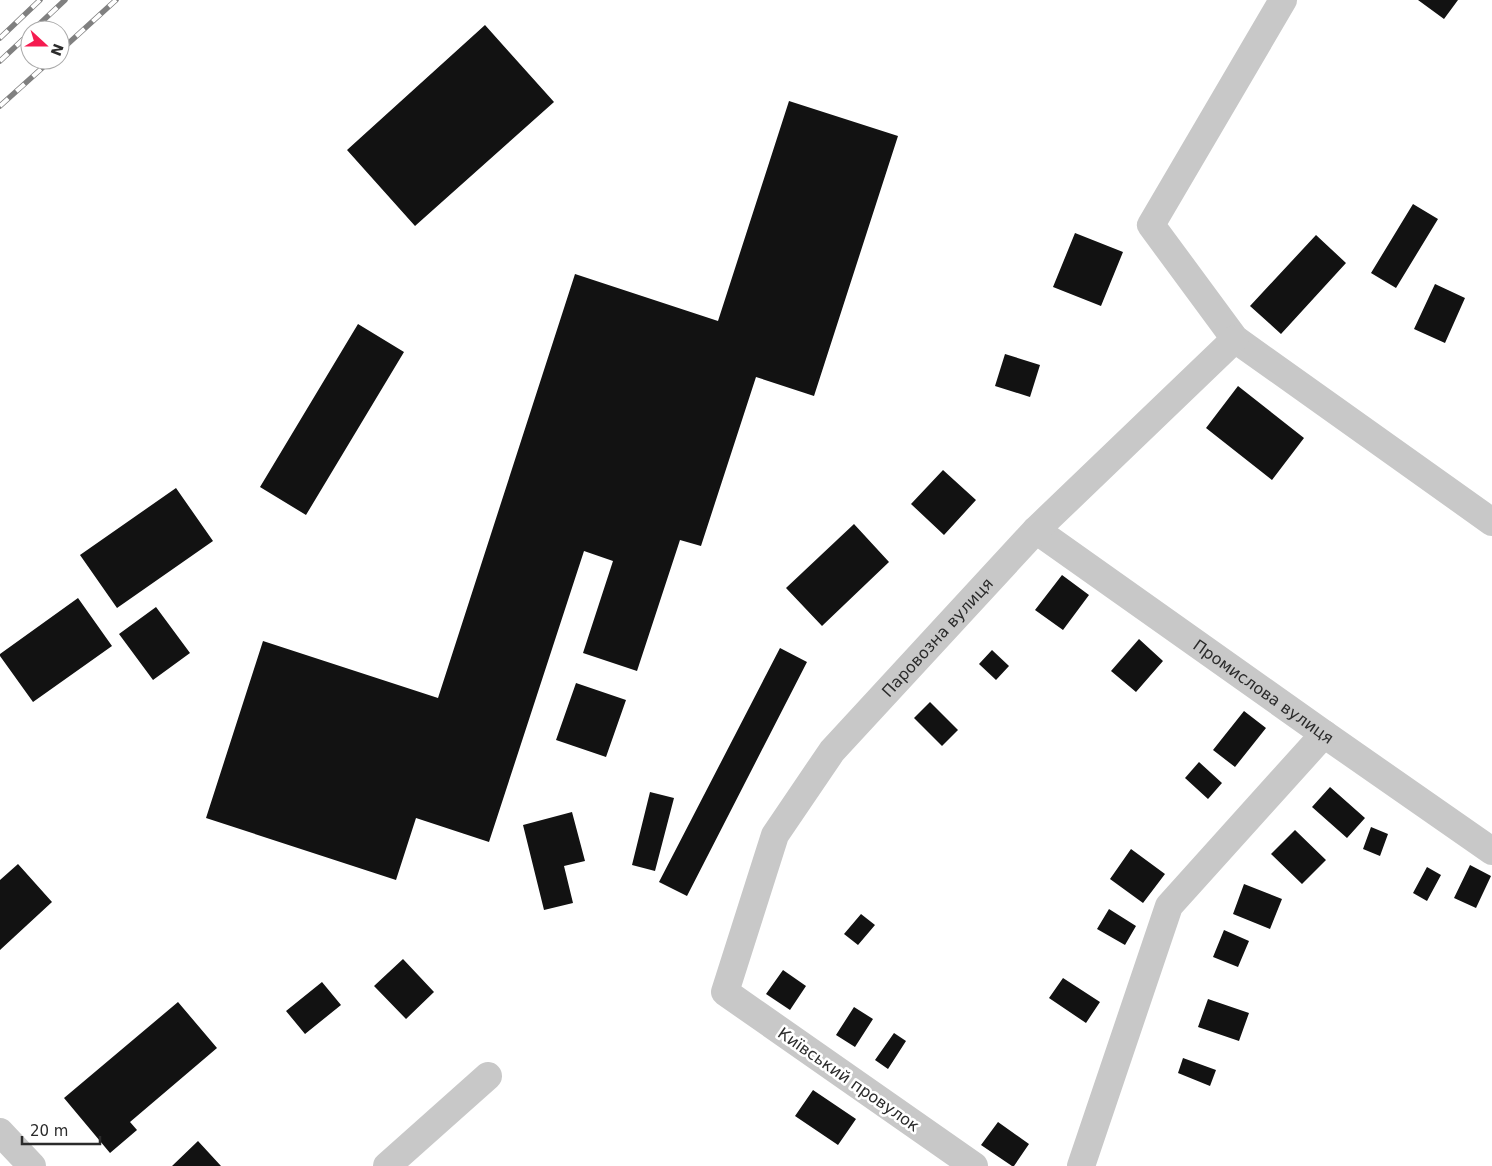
<svg xmlns="http://www.w3.org/2000/svg" width="1492" height="1166" font-family="'DejaVu Sans',sans-serif">
  <rect width="100%" height="100%" fill="#fff"/>
  <path fill="#121212" d="M1418,0H1458L1444,19Z
    M485,25L554,102L415,226L347,150Z
    M789,101L898,136L814,396L756,377L701,546L680,540L637,671L583,653L613,561L584,551L489,842L416,818L396,880L206,818L263,641L438,698L575,274L718,321Z
    M1413,204L1438,219L1396,288L1371,273Z
    M1075,233L1123,252L1101,306L1053,287Z
    M1316,235L1346,263L1281,334L1250,306Z
    M1435,284L1465,298L1445,343L1414,329Z
    M358,324L404,352L306,515L260,487Z
    M1005,354L1040,365L1030,397L995,386Z
    M1238,386L1304,438L1272,480L1206,428Z
    M943,470L976,500L944,535L911,504Z
    M176,488L213,541L117,608L80,555Z
    M854,524L889,562L822,626L786,588Z
    M1062,575L1089,595L1063,630L1035,610Z
    M78,598L112,646L33,702L0,656V654Z
    M156,607L190,653L153,680L119,634Z
    M1139,639L1163,661L1136,692L1111,671Z
    M780,648L807,662L687,896L659,882Z
    M992,650L1009,666L996,680L979,664Z
    M576,683L626,700L606,757L556,740Z
    M930,702L958,730L942,746L914,718Z
    M1244,711L1266,728L1235,767L1213,750Z
    M1199,762L1222,783L1208,799L1185,778Z
    M1330,787L1365,818L1347,838L1312,807Z
    M650,792L674,798L655,871L632,865Z
    M572,812L585,861L564,866L573,903L544,910L523,825Z
    M1371,827L1388,834L1380,856L1363,849Z
    M1295,830L1326,860L1302,884L1271,854Z
    M1131,849L1165,874L1143,903L1110,879Z
    M18,864L52,902L0,950V880Z
    M1470,865L1491,876L1476,908L1454,898Z
    M1427,867L1441,875L1427,901L1413,893Z
    M1244,884L1282,899L1270,929L1233,914Z
    M1109,909L1136,926L1125,945L1097,929Z
    M861,914L875,925L858,945L844,934Z
    M1224,930L1249,941L1238,967L1213,957Z
    M403,959L434,992L406,1019L374,986Z
    M783,970L806,986L790,1010L766,994Z
    M1063,978L1100,1002L1086,1023L1049,998Z
    M322,982L341,1005L305,1034L286,1011Z
    M1208,999L1249,1013L1239,1041L1198,1027Z
    M178,1002L217,1048L130,1122L137,1130L110,1153L64,1098Z
    M854,1007L873,1019L855,1047L836,1035Z
    M894,1033L906,1041L888,1069L875,1060Z
    M1183,1058L1216,1070L1210,1086L1178,1073Z
    M813,1090L856,1119L838,1145L795,1116Z
    M998,1122L1029,1144L1014,1166H1012L981,1145Z
    M198,1141L221,1166H172Z"/>
  <g fill="none" stroke-linecap="round" stroke-linejoin="round">
    <g stroke="#c8c8c8" stroke-width="28">
      <path d="M1283,0L1151,225L1235,339L1492,522"/>
      <path id="s1" d="M1036,530L1324,734L1492,851"/>
      <path d="M0,1132L32,1166"/>
      <path d="M387,1166L488,1076"/>
      <path id="s2" d="M974,1166L725,992L775,835L832,751L1036,530L1235,339"/>
      <path d="M1081,1166L1169,906L1324,734"/>
    </g>
    <defs>
      <path id="rail" d="M33,30L65,0
        M0,38L40,0
        M60,51L116,0
        M0,61L30,33
        M0,106L51,60"/>
    </defs>
    <use href="#rail" stroke="#808080" stroke-width="5.5"/>
    <use href="#rail" stroke="#fff" stroke-width="4" stroke-dasharray="11" stroke-linecap="butt"/>
  </g>
  <g text-anchor="middle" stroke-width="5" stroke-linejoin="round" paint-order="stroke">
    <g font-size="16" fill="#2b2b2b" stroke="#fff">
      <text dy="6" stroke="none"><textPath href="#s2" startOffset="725">Паровозна вулиця</textPath></text>
      <text dy="6" stroke="none"><textPath href="#s1" startOffset="279">Промислова вулиця</textPath></text>
      <text transform="translate(849 1079) rotate(35)" y="6">Київський провулок</text>
    </g>
  </g>
  <g transform="translate(45 45) rotate(111)"><circle r="24" fill="#ffffff" stroke="#aaaaaa"/>
  <path d="M0-4L9 19L0 12L-9 19Z" fill="#f51b50"/>
  <text y="-8" font-size="14" font-weight="bold" text-anchor="middle" fill="#2b2b2b">N</text>
  </g>
  <path d="M22 1136v8h78v-8" fill="none" stroke="#2b2b2b" stroke-width="2.5"/>
  <text x="30" y="1136" font-size="15" fill="#2b2b2b" stroke="#ffffff" stroke-width="4" paint-order="stroke">20 m</text>
</svg>
